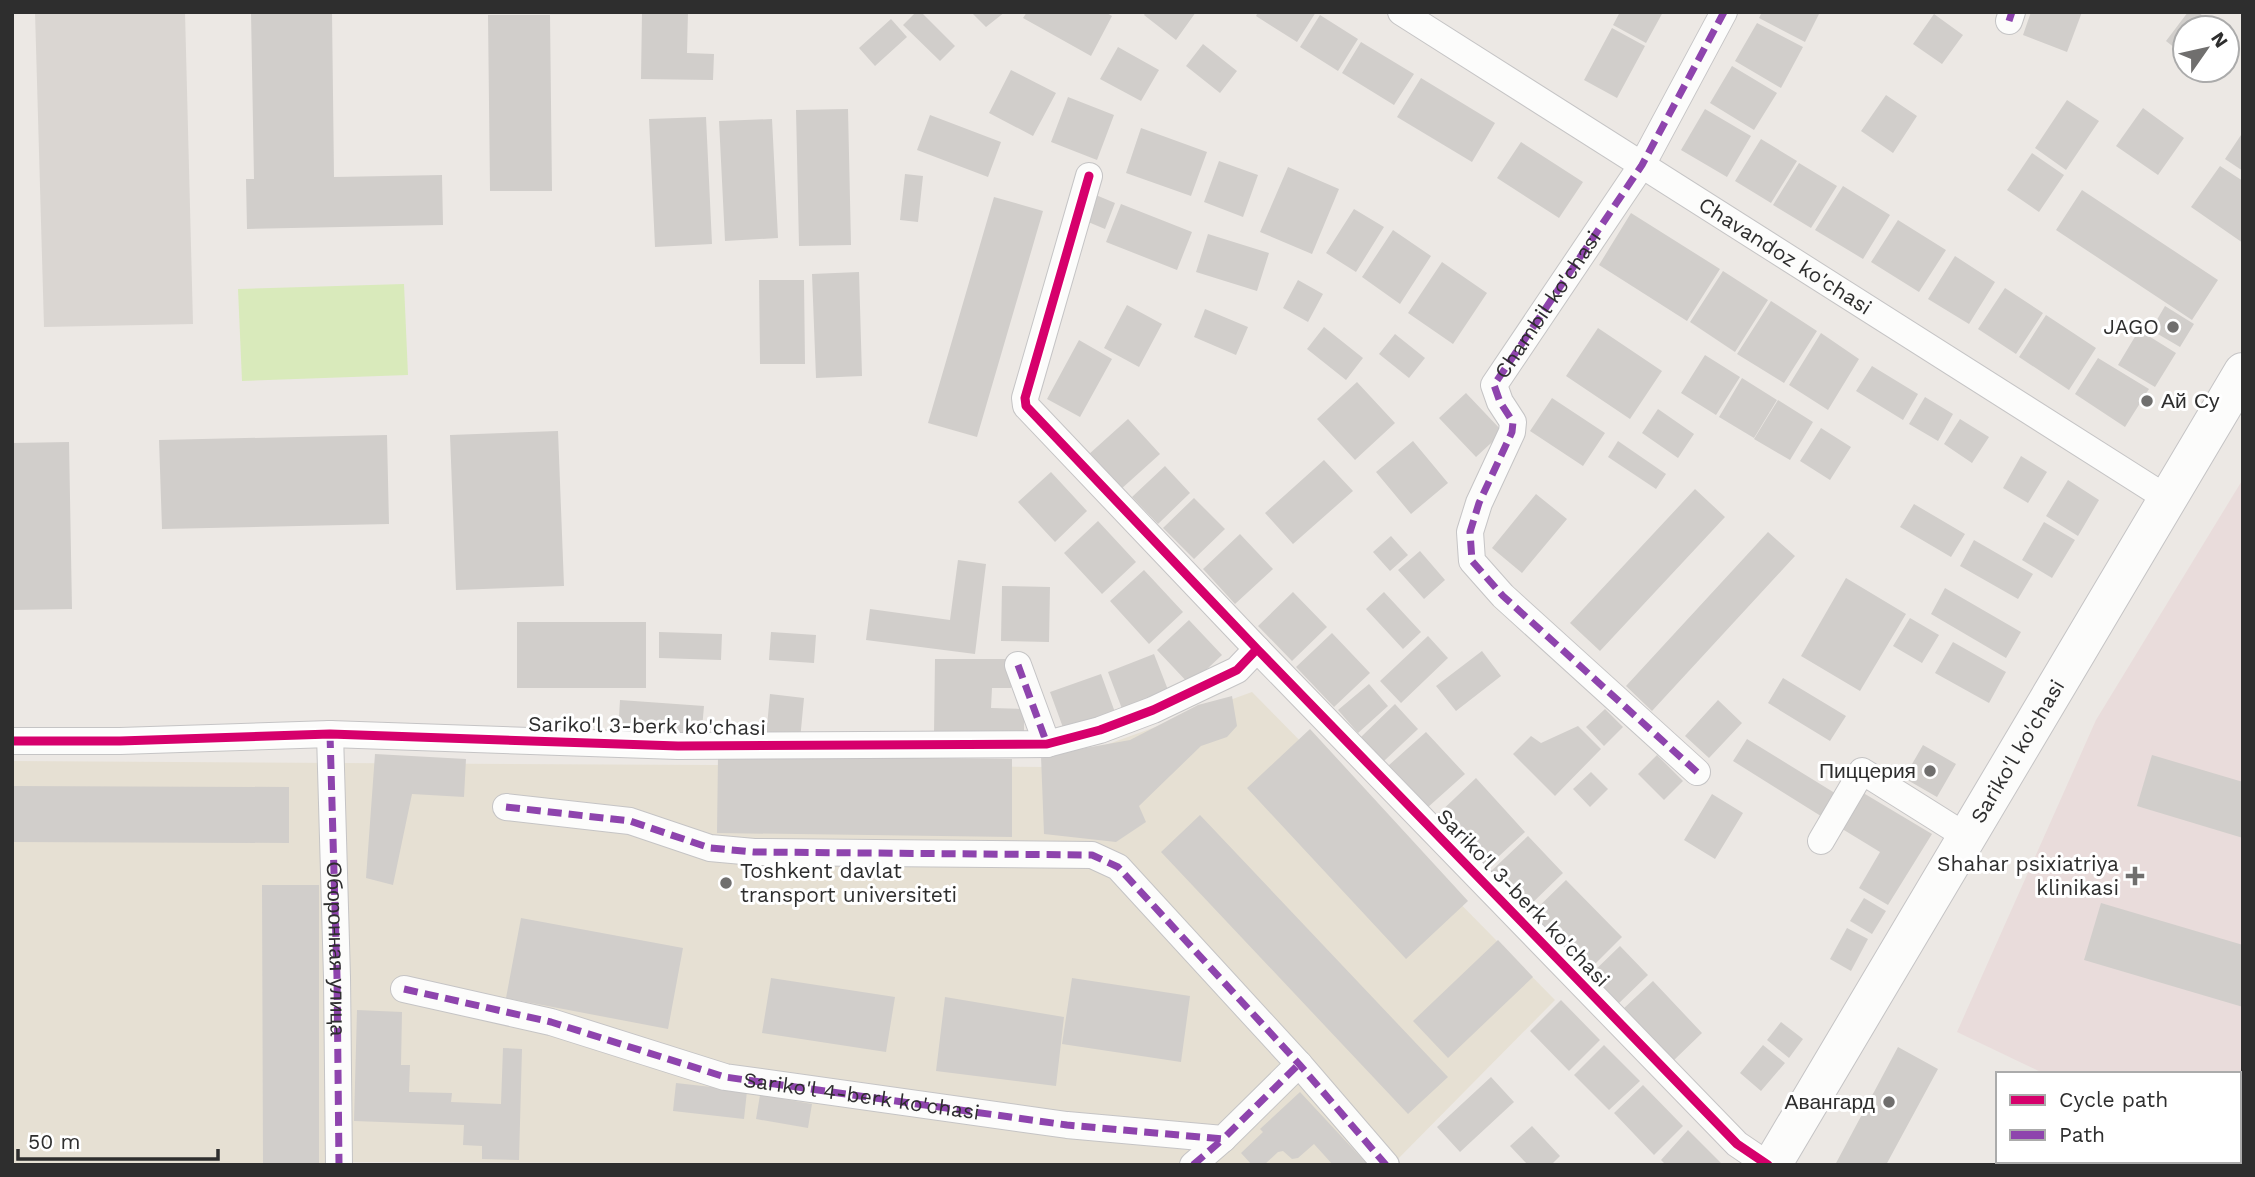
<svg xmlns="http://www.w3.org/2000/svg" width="2255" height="1177" font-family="'Work Sans',sans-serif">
  <rect width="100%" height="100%" fill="#ece8e4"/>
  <path fill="#e6e0d3" d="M1252,692L1555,1000L1392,1165L337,1162L336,1165H12V761L1045,767Z"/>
  <path fill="#e9dcdb" d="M2243,479V1165H2203L2205,1161H2239V1074H2045L1957,1032L2096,720Z"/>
  <path fill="#d9eabb" d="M404,284L408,375L242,381L238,289Z"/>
  <path fill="#dad6d2" d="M35,12H185L193,324L44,327Z"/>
  <path fill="#d1cecb" d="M251,12H332L334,177L442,175L443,225L247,229L246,179H254Z
    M642,12H688L687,53L714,54L713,80L641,79Z
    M916,12H921L955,46L940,61L903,25Z
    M971,12H1005L986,27Z
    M1027,12H1105L1112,16L1091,56L1023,18Z
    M1146,12H1196L1176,40L1144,15Z
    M1258,12H1316L1297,42L1256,16Z
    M1620,12H1663L1646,43L1613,25Z
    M1762,12H1820L1805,42L1759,18Z
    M2031,12H2082L2067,52L2023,35Z
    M2188,12H2198L2209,21L2204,28H2185V56L2166,41Z
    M1934,14L1963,35L1942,64L1913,44Z
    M488,15H550L552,191H490Z
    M1320,15L1358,39L1338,71L1300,47Z
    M891,19L907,37L875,66L859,48Z
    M1757,23L1803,47L1781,88L1735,61Z
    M1612,28L1645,46L1617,98L1584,80Z
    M1361,42L1414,74L1394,105L1342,73Z
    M1203,44L1237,71L1220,93L1186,66Z
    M1118,47L1159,70L1141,101L1100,79Z
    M1732,66L1777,93L1754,130L1710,103Z
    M1011,70L1056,93L1033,136L989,113Z
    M1421,78L1495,123L1472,162L1397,117Z
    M1886,95L1917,116L1893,153L1861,131Z
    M1068,97L1114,115L1097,160L1051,142Z
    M2067,100L2099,121L2066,170L2035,148Z
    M2143,108L2184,138L2158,175L2116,146Z
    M848,109L851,245L799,246L796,110Z
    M1705,109L1751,136L1727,177L1681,150Z
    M930,115L1001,142L988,177L917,150Z
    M706,117L712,244L655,247L649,119Z
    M772,119L778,238L725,241L719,121Z
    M1141,128L1207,152L1191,196L1126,173Z
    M2243,132V171L2225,159Z
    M1761,139L1797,161L1771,203L1735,181Z
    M1521,142L1583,182L1559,218L1497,178Z
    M2032,153L2064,175L2039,212L2007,190Z
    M1219,161L1258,175L1243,217L1204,202Z
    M1799,163L1837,186L1811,228L1773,205Z
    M2220,166L2243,181V243L2191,207Z
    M1288,167L1339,189L1312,254L1260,232Z
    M905,174L923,176L918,222L900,220Z
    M1843,186L1890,215L1863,259L1815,230Z
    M2082,190L2218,280L2192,320L2056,230Z
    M1091,193L1115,203L1105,229L1081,219Z
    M994,197L1043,211L977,437L928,423Z
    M1121,204L1192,232L1177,270L1106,242Z
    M1354,209L1384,227L1356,272L1326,253Z
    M1631,213L1720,269L1687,321L1599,265Z
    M1898,220L1946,250L1919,292L1871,262Z
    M1393,230L1431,256L1400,304L1362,277Z
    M1208,234L1269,253L1257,291L1196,272Z
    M1955,256L1995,282L1969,324L1928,299Z
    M1442,262L1487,293L1453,344L1408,313Z
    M1723,271L1768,300L1735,352L1690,322Z
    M859,272L862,376L816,378L812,274Z
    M759,280H804L805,364H760Z
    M1298,280L1323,294L1308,322L1283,308Z
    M2005,288L2043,313L2016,354L1978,329Z
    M1771,301L1817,331L1784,383L1737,354Z
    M1127,305L1162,324L1139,367L1104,348Z
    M2165,306L2194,324L2180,347L2151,330Z
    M1205,309L1248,327L1236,355L1194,337Z
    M2046,315L2096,348L2069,390L2019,357Z
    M1324,327L1363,358L1346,380L1307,349Z
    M1598,328L1662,371L1630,419L1566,376Z
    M2139,330L2176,353L2155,387L2118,365Z
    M1821,333L1859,359L1828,410L1789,385Z
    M1395,334L1425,358L1409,378L1379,354Z
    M1079,340L1112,359L1080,417L1047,399Z
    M1705,355L1740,377L1716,415L1681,393Z
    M2098,358L2149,389L2125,427L2075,394Z
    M1872,366L1918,394L1903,420L1856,391Z
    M1742,378L1777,400L1754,438L1719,417Z
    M1357,382L1395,423L1355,460L1317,419Z
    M1466,393L1503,432L1476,457L1439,418Z
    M1925,397L1953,414L1938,441L1909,424Z
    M1552,398L1605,433L1583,466L1530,431Z
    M1778,400L1813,422L1790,460L1754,439Z
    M1658,409L1694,434L1678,458L1642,433Z
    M1128,419L1160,454L1120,490L1088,455Z
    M1960,419L1989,437L1972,463L1944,444Z
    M1821,428L1851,447L1830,480L1800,461Z
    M558,431L564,586L456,590L450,435Z
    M387,435L389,524L162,529L159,440Z
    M1413,441L1448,483L1411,514L1376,472Z
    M1618,441L1666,474L1656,489L1608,457Z
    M69,442L72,609L12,610V443Z
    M2021,456L2047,472L2028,503L2003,488Z
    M1324,460L1353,491L1293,544L1265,513Z
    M1165,466L1190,493L1158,524L1132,497Z
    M1051,472L1087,511L1055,542L1018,502Z
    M2068,480L2099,500L2078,536L2046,516Z
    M1695,489L1725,517L1600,651L1570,623Z
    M1536,494L1567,519L1522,573L1492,548Z
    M1194,498L1225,529L1194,559L1163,528Z
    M1914,504L1965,534L1951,557L1900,527Z
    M1098,521L1136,562L1102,594L1064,553Z
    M2044,522L2075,540L2052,578L2022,560Z
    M1768,532L1795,556L1652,711L1626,686Z
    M1240,534L1273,569L1235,604L1203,569Z
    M1391,536L1408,555L1390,571L1373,552Z
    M1974,540L2033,574L2018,599L1960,566Z
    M1420,551L1445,580L1424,599L1398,570Z
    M958,560L986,564L975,654L866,640L870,609L950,620Z
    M1144,570L1183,612L1149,644L1110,601Z
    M1846,578L1906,614L1860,691L1801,656Z
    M1002,586L1050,587L1049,642L1001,641Z
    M1945,588L2021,632L2006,658L1931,614Z
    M1293,592L1327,627L1292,661L1258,626Z
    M1384,592L1421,632L1403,649L1366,609Z
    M1910,618L1939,635L1922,663L1893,646Z
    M1189,620L1222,655L1190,685L1157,650Z
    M517,622H646V688H517Z
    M659,632L722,634L721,660L659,658Z
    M771,632L816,635L814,663L769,660Z
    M1332,633L1370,673L1334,707L1296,667Z
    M1428,636L1448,658L1401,703L1380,681Z
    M1953,642L2006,672L1989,703L1935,673Z
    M1482,651L1501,676L1456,711L1436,686Z
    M1154,654L1170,695L1124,714L1108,672Z
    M935,659H1011V688H992L991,708L1024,709V735L934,734Z
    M1101,674L1116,715L1065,733L1050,692Z
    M1783,678L1846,716L1830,741L1768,703Z
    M1369,684L1388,706L1358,733L1338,710Z
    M770,694L804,698L800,740L766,737Z
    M1232,696L1237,726L1227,737L1201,746L1139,806L1146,822L1116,842L1044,834L1041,756L1130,740L1198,705Z
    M620,700L704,706L701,740L618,734Z
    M1718,700L1742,723L1709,758L1685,736Z
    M1395,704L1418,729L1384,761L1361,737Z
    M1605,709L1623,727L1604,746L1586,727Z
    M1578,726L1601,749L1555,796L1513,754L1531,736L1541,743Z
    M1310,729L1468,901L1406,959L1247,788Z
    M1426,732L1465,774L1427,808L1388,766Z
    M1747,739L1838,795L1824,818L1733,761Z
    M1923,745L1956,764L1937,797L1904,778Z
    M375,754L466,759L464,797L412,794L393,885L366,878Z
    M1657,755L1683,781L1664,800L1638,774Z
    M2152,755L2243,782V838L2137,806Z
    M718,756L1012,759V837L717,833Z
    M1591,772L1608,789L1590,807L1573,789Z
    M1476,778L1525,832L1484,870L1435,817Z
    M12,786L289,787V843L12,842Z
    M1860,791L1932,834L1888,905L1859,888L1880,852L1839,827Z
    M1712,794L1743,813L1715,859L1684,840Z
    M1200,815L1448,1077L1408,1114L1161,852Z
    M1528,836L1563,873L1524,911L1488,874Z
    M1566,880L1622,937L1586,973L1529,916Z
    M262,885H319V1165H263Z
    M1864,898L1886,911L1872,934L1850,921Z
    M2101,903L2243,945V1007L2084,960Z
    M521,918L683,948L668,1029L506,998Z
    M1847,928L1868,939L1851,971L1830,959Z
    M1498,940L1533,977L1448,1058L1413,1021Z
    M1620,946L1648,975L1617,1005L1589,976Z
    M771,978L895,997L886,1052L762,1033Z
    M1072,978L1190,996L1181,1062L1062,1044Z
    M1653,981L1702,1033L1672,1062L1622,1010Z
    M945,997L1064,1017L1056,1086L936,1071Z
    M1561,1000L1600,1040L1569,1071L1530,1031Z
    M357,1010L402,1012L401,1065H410L409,1092L452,1093L451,1102L501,1104L503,1048L522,1049L519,1160L482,1159V1146L463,1145L464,1125L354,1121Z
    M1781,1022L1803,1039L1789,1058L1767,1040Z
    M1604,1045L1640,1081L1609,1110L1574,1075Z
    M1763,1045L1785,1063L1761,1091L1740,1073Z
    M1898,1047L1938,1069L1886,1165H1835Z
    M1491,1077L1514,1102L1460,1152L1437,1127Z
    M676,1083L747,1091L744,1119L673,1111Z
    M1643,1085L1683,1126L1654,1155L1614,1113Z
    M1300,1092L1368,1165H1333L1314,1144L1298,1158L1292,1159L1283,1151L1278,1152L1264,1165H1252L1241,1153L1263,1132L1260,1129Z
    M760,1095L812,1104L808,1128L756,1119Z
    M1532,1126L1560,1156L1551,1165H1528L1510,1146Z
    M1688,1130L1723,1165H1666L1661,1160Z"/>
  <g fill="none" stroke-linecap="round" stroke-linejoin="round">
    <defs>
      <g id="street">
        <path id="s1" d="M1401,12L2168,499"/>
        <path d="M2009,21L2012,12"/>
        <path d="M1089,176L1025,398L1026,406L1257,649L1737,1144L1768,1165"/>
        <path d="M1018,665L1047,744"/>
        <path id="s2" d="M330,734L337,977L339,1165"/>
        <path d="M12,741H120L330,734L678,746L1047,744L1100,730L1153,710L1237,670L1257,649"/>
        <path d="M1697,772L1503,596L1472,561L1470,532L1479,503L1512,432L1513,422L1500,402L1494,385L1642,165L1724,12"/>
        <path d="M506,807L630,821L710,848L754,852L1092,855L1118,867L1299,1064L1386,1165"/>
        <path d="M1821,841L1862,771L1967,837"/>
        <path d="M404,989L551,1022L725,1077L1067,1125L1223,1139L1299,1064"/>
        <path d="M1193,1165L1223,1139"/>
      </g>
      <g id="secondary">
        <path id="s3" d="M1772,1165L2243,372"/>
      </g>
    </defs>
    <use href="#street" stroke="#c5c4c5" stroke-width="28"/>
    <use href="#secondary" stroke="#c5c4c5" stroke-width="40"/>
    <use href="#street" stroke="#fcfcfb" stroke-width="26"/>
    <use href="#secondary" stroke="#fcfcfb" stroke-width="38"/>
    <g stroke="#8e44ad" stroke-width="7" stroke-dasharray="14 7" stroke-linecap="butt">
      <path d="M2009,21L2012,12"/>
      <path d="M1018,665L1047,744"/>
      <path d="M330,734L337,977L339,1165"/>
      <path id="s4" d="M1697,772L1503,596L1472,561L1470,532L1479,503L1512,432L1513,422L1500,402L1494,385L1642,165L1724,12"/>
      <path d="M506,807L630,821L710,848L754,852L1092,855L1118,867L1299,1064L1386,1165"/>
      <path id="s5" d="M404,989L551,1022L725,1077L1067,1125L1223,1139L1299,1064"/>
      <path d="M1193,1165L1223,1139"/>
    </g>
    <defs>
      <path id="cycleway" d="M1089,176L1025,398L1026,406L1257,649L1737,1144L1768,1165
        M12,741H120L330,734L678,746L1047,744L1100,730L1153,710L1237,670L1257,649"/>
    </defs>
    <use href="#cycleway" stroke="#fff" stroke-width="13"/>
    <use href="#cycleway" stroke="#d6006c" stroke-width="9"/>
  </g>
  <g fill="#706f6e" stroke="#fff" stroke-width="2.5">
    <circle cx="2173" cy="327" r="7"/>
    <circle cx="2147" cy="401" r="7"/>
    <circle cx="1930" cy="771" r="7"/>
    <path d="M2131.5 865.5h7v7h7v7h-7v7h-7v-7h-7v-7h7z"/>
    <circle cx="726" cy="883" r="7"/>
    <circle cx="1889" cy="1102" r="7"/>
  </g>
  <g text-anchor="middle" stroke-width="6" stroke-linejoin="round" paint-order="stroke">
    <g font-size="21" fill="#2e2e2e" stroke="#fff">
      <text dy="7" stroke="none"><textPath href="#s1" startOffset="455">Chavandoz ko'chasi</textPath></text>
      <text dy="7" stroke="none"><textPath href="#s4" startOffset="595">Chambil ko'chasi</textPath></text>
      <text transform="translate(647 726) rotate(1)" y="7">Sariko'l 3-berk ko'chasi</text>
      <text dy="7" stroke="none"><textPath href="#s3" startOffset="481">Sariko'l ko'chasi</textPath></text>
      <text transform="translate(1523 898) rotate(46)" y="7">Sariko'l 3-berk ko'chasi</text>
      <text dy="7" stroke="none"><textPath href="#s2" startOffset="215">Оборонная улица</textPath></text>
      <text dy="7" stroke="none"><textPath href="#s5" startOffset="471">Sariko'l 4-berk ko'chasi</textPath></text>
    </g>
    <g font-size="21" fill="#2e2e2e" stroke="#fff" text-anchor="end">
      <text x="2159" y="334">JAGO</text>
      <text x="2161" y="408" text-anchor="start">Ай Су</text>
      <text x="1916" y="778">Пиццерия</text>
      <text x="2119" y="871">Shahar psixiatriya<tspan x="2119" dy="24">klinikasi</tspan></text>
      <text x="740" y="878" text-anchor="start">Toshkent davlat<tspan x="740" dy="24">transport universiteti</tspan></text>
      <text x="1875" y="1109">Авангард</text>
    </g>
  </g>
  <rect width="2255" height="1177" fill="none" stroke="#2e2e2e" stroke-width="28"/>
  <rect x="1996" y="1072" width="245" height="91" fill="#ffffff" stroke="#ababab" stroke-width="2"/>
  <rect x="2010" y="1095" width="35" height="10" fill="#d6006c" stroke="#ababab" stroke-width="2"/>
  <text x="2059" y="1107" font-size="21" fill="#2e2e2e">Cycle path</text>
  <rect x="2010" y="1130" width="35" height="10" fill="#8e44ad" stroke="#ababab" stroke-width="2"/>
  <text x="2059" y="1142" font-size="21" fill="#2e2e2e">Path</text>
  <g transform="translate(2206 49) rotate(56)"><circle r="33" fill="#ffffff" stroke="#ababab" stroke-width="2"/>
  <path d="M0-5L12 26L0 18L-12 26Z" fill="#706f6e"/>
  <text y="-10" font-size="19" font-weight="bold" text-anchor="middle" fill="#2e2e2e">N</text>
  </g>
  <path d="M18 1149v10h200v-10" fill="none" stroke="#2e2e2e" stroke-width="3.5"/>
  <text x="28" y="1149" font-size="21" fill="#2e2e2e" stroke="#ffffff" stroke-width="5" paint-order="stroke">50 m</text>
</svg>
